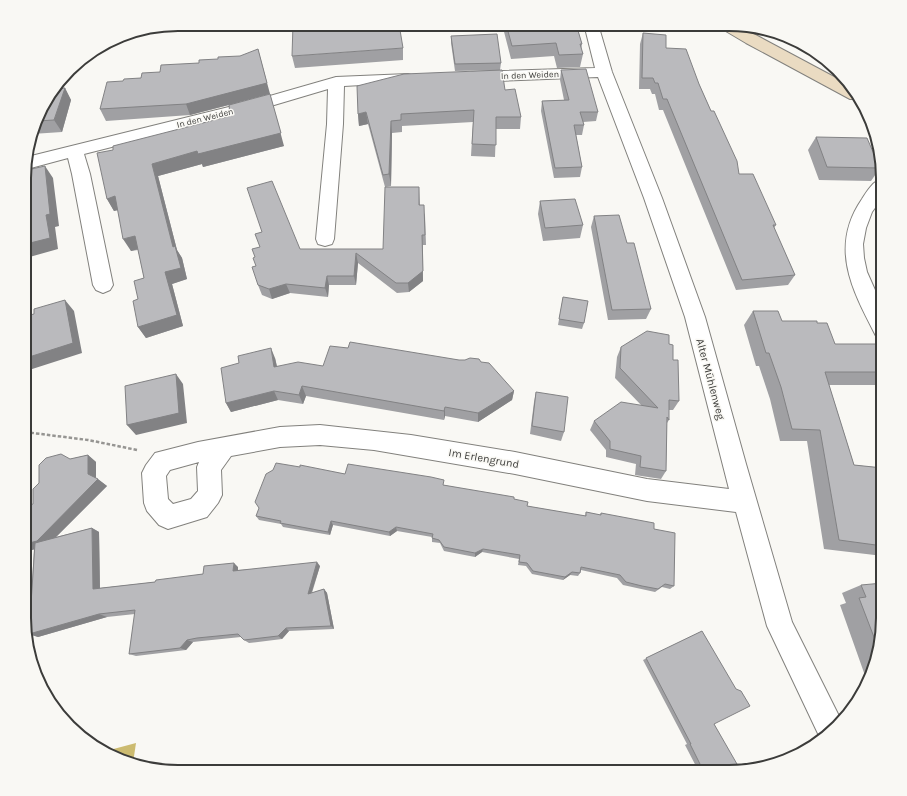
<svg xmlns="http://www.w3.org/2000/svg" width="907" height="796" font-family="Karla,sans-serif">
  <rect width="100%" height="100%" fill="#f9f8f4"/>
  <path fill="#ccbb70" d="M136,743L133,763L119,760L106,751Z"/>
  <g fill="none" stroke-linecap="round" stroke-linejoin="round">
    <defs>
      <path id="minor" d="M584,24H598L612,72L662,198L705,317L746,464L792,622L841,720L831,734L821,740L767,626L736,512L647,501L515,474L374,450L320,445L280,447L231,456L221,470L222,495L218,503L207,517L168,529L159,525L147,511L144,503L142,473L146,465L155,453L198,442L280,427L320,425L411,435L515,452L647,479L729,489L685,317L644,198L598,77L473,82L468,80L465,77L468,74L473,72L595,68ZM199,462L197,467L198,491L191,499L173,504L168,499L166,476L170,470Z
        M408,74L414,76L416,79L414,82L344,86L343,124L334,239L332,244L325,246L318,244L316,239L327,124L328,89L254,111L84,154L90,174L113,285L110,290L103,293L96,290L93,285L72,174L68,158L27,169V157L245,103L336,77Z
        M883,178V197L872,212L866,228L863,244L864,258L867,272L883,308V338L876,336C852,290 829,247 862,199C867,191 873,181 883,178Z"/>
      <path id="secondary" d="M717,24H735L851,86L859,99H850L746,43L719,27Z"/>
    </defs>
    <use href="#minor" stroke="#82817d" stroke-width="2"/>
    <use href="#secondary" stroke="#82817d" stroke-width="2"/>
    <path stroke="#969592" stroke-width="2.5" stroke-dasharray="3.5 2" stroke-linecap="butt" d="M25,432L88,440L137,450"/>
    <use href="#minor" fill="#fff" fill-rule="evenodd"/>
    <use href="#secondary" fill="#eadbc2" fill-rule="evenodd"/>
  </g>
  <path fill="#a0a0a3" d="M502,24H576L582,44L581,50L583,54L580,67L557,68L554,56L511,59Z
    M643,33L666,48L699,84L739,174L776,225L774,228L795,275L788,285L736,290L663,110H659L655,94H652L650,89H639L640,44Z
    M451,36L501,63L500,70L455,71L451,43Z
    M403,48V60L295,68L292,56Z
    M199,63L284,146L203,167L202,164L158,176L177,250L182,258L187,279L172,284L183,326L146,338L138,327V299L144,278L138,250L131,251L118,210L114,211L107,199L113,150L230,116L229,105L190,115L106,121L100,109L123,81L141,78L160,72Z
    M561,70L598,112L596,121L583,122L584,125L582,135H576L582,167L580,177L554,178L541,111L542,101L564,100L560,80Z
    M65,88L71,100L62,132L32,134L44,101Z
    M505,90L521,117L520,129H496L495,157L471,156L473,122L402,126V132L392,133L391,186L385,187L368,124L359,126L358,114Z
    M816,137L880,168L871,181L819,180L808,150Z
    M419,187L420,205L425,215L426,245H423V281L409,292L397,293L358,263L356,285H329L328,297L290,293L272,299L262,295L258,285L300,249H383Z
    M540,201L583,225L580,238L543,241L538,214Z
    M594,216L627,243L651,309L646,319L608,320L591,227Z
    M563,297L584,323L582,329L558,325Z
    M753,311L782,321L817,323L835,344H883V385H829L854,465L883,468V556L824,549L807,441H780L770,399L759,366H756L744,325Z
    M669,344L673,360L679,401L673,410H669V420L667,423L666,471L661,479L635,475L636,464L606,457V450L590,430L594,421L642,406L615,378L617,357L621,347Z
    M348,348L459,360L481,362L514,391L512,400L478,422L445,416L444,420L306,396L303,404L278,400L231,412L226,403L239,363L275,358L277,366H323Z
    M536,392L564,432L561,441L530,434L534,402Z
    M88,455L96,462V478L107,486L56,537L92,528L99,532L100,588L155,582L203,574L238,567V570L320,566L312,593L324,589L327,593L334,629L289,631L282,639L249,643L244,640L241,637L202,641L193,642L186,650L136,656L129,654L135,614L107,617L38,637L29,634L34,549L33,504L39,483L70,459Z
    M300,467L345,474L444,485L514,499L527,506L585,516L586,512L600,515L601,513L654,529L674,586L670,589L662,587L655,592L623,585L617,578L581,570L580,573L578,576L570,575L563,580L532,574L526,566L518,565L519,559L482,552L475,557L444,551L440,543L432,542V537L397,531L390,536L333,525L330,535L283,527L281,524L259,520L256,516Z
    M861,585L883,618L868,684L840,605L846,603L842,593Z
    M702,631L714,724L739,772H699L685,745L687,744L643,660Z
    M780,757H786L788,760L762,766Z"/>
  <path fill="#828284" d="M258,49L284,146L203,167L202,164L158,176L177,250L182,258L187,279L172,284L183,326L146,338L138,327L165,272L173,247L152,164L197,151L270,94L190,115L186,104Z
    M65,88L71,100L62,132L54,120Z
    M366,112L368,124L359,126L358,114Z
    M391,121L392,133L391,186L389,174Z
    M45,166L53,178L59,226L55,227L58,249L26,258V244Z
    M115,196L122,209L114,211L107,199Z
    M422,235L423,281L409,292L408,283Z
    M135,236L142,248L131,251L123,239Z
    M356,253L358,263L356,285L354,276Z
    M327,276L329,285L328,297L325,288Z
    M286,284L290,293L272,299L269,289Z
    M65,300L74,311L82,353L26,371V358Z
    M271,348L275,358L279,377L274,367Z
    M176,374L183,384L187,423L136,435L127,425Z
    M302,386L306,396L303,404L299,395Z
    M274,391L278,400L231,412L226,403Z
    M514,391L512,400L478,422V413Z
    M445,407V416L444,420V411Z
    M88,455L96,462V481L88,474Z
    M98,479L107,486L47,546L25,552V544Z
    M331,521L333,525L330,535L328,532Z
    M396,527L397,531L390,536L389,532Z
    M92,528L99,532L100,592L93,589Z
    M483,549L482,552L475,557V553Z
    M317,562L320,566L310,597L308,594Z
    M234,563L238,567V575L233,571Z
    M572,572L570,575L563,580L565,577Z
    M324,589L327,593L334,629L331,626Z
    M99,614L107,617L38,637L29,634Z
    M286,628L289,631L282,639L278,636Z
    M187,640L193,642L186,650L180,648Z"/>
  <path fill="#bababd" stroke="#828284" d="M293,24H399L403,48L292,56Z
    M506,24H576L582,44H580L583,54L559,55L556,43L512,46Z
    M643,33L666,35V48L686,49L699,84L711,111H714L737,161L739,174H753L776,225H773L795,275L742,280L667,99H663L658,83H655L653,78H642Z
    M497,34L501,63L455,64L451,36Z
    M258,49L267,83L186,104L100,109L107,82L123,81L124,79L141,78L142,73L160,72L161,65L199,63V60L218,59V57L240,56Z
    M586,69L598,112H580L584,125H574L582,167L555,168L542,101L569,100L561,70Z
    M502,70L505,90L515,89L521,117H496V145L472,144L474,110L401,114V120L391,121L389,174L383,175L366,112L358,114L357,86L404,74Z
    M65,88L54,120L37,121L44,101L54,89Z
    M270,94L281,133L198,154L197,151L152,164L173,247L175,246L181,268L165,272L177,315L138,327L133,301L138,299L134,281L144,278L135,236L123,239L115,196L107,199L97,153L113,150V146L230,116L229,105Z
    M816,137L867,138L880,168L827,167Z
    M45,166L50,214L46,215L50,238L26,244L27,170Z
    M272,181L300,249H383L385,187H419V205H424L425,235H422L423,271L408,283H396L356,253L354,276H327L325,288L286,284L269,289L258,285L252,267L256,266L253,258L255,257L252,249L260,247L255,234L262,232L247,188Z
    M575,199L583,225L545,228L540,201Z
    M619,215L627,243H634L651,309L612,310L594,216Z
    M563,297L588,301L584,323L559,319Z
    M65,300L73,343L26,358V316L34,314V309Z
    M753,311H778L782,321H817V323H827L835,344H883V372H825L854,465L883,468V546L839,540L820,430L792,429L781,387L769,353H766Z
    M647,331L669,335V344L673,345V360H678L679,401L669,400V420L667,417L666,471L640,467L641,456L610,449V441L594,421L621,402L658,408L620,368L621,347Z
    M350,342L459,360H465L470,358L479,359L481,362L489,363L514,391L478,413L445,407L444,411L302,386L299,395L274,391L226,403L221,368L239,363L238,356L271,348L274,367L298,362L323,366L330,346L348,348Z
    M176,374L179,413L127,425L125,386Z
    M536,392L568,397L564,432L532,426Z
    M61,454L70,459L88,455V474L98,479L37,541L25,544V507L33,504V489L39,483V465L46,458Z
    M276,463L300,467V465L345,474L348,464L431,477L444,480L443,485L514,497V499L528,502L527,506L586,516V512L601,515V513L654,523V529L675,533L674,586L665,584L658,589L642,586L626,582L620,575L581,567L580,573L572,572L565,577L533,571L527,563L519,562L520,555L483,549L475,553L444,547L439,540L432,538L433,534L396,527L389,532L331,521L328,532L280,523L281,521L256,516L259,508L255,502L266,474L273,470Z
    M92,528L93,589L155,582L156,580L203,574L204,566L234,563L233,571L317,562L308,594L324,589L331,626L286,628L278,636L244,640L238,634L197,638L187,640L180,648L129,654L135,610L99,614L29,634L35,543Z
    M883,583V618L877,645L859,598L866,597L861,585Z
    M702,631L736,689L741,691L750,706L714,724L741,771L704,772L690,744H691L646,658Z
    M786,757L790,759L788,760L772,764Z"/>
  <g text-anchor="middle" stroke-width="3" stroke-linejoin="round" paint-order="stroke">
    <g font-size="9" fill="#3c3c3a" stroke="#f9f8f4">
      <text transform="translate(530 75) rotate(-2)" y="3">In den Weiden</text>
      <text transform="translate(205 118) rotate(-14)" y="3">In den Weiden</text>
    </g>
    <g font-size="11" fill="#3c3c3a" stroke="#f9f8f4">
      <text transform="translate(711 379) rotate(75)" y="4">Alter Mühlenweg</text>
      <text transform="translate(484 458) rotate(10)" y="4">Im Erlengrund</text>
    </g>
  </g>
  <path d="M0 0H907V796H0ZM178 31H729A147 147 0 0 1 876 178V618A147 147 0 0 1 729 765H178A147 147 0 0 1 31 618V178A147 147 0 0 1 178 31Z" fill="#f9f8f4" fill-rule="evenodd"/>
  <path fill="none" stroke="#3c3c3a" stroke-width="2" d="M178 31H729A147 147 0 0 1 876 178V618A147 147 0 0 1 729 765H178A147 147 0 0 1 31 618V178A147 147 0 0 1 178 31Z"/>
</svg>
